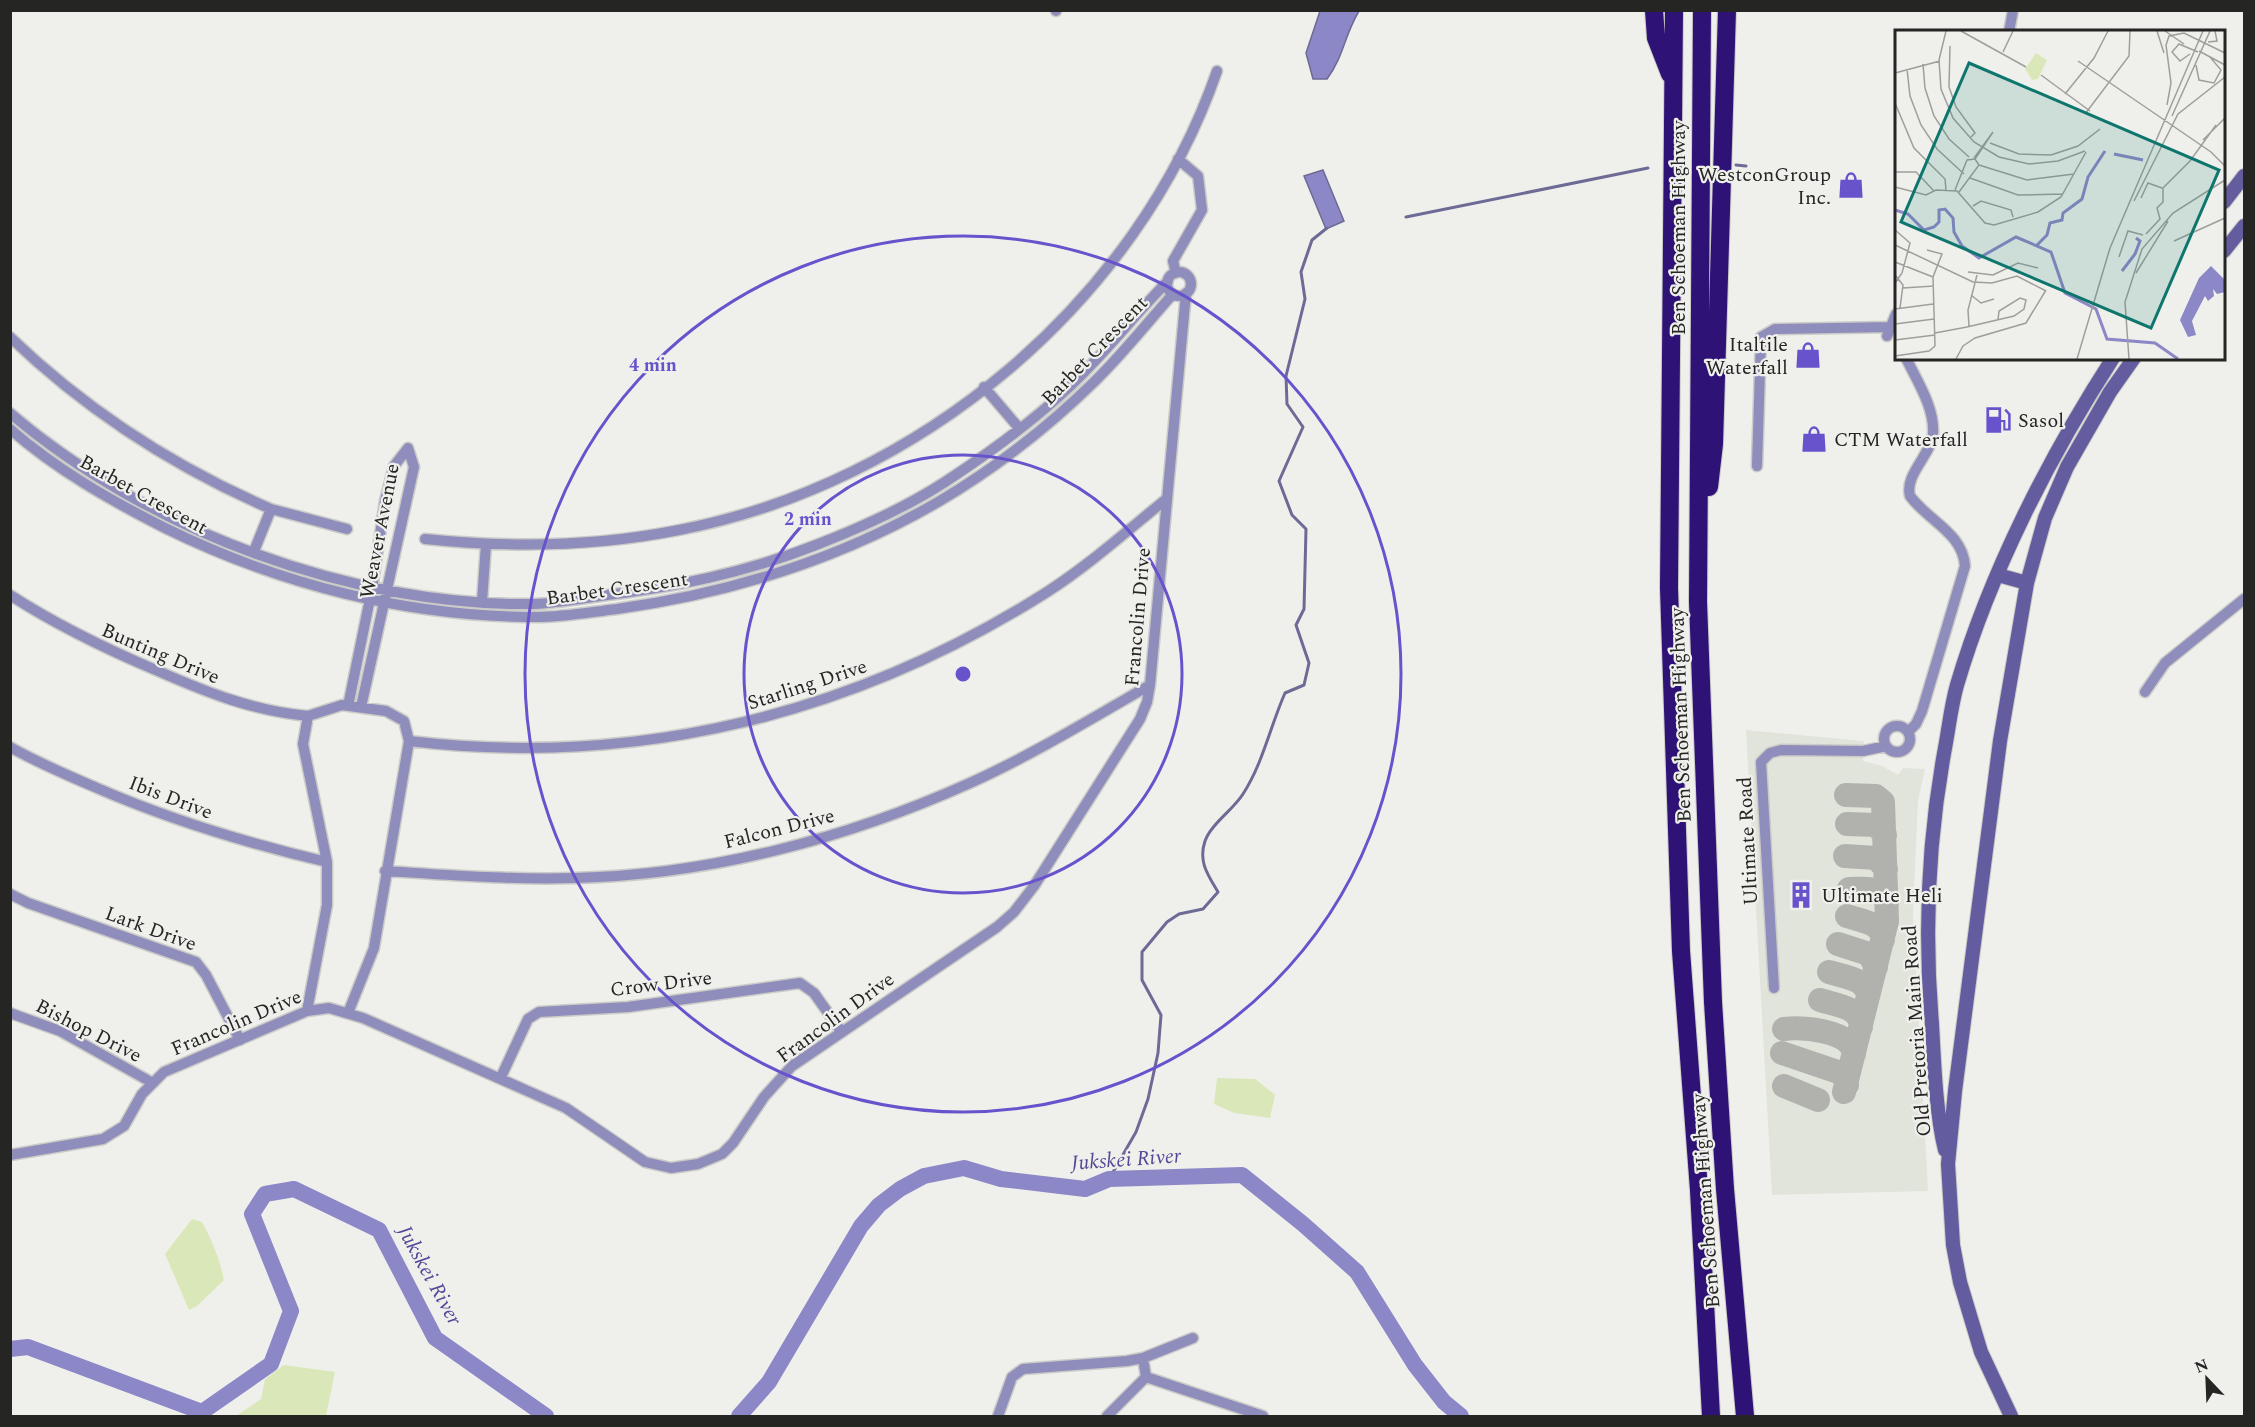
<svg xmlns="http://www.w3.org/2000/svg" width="2255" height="1427" font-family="Spectral,serif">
  <rect width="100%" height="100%" fill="#eff0ec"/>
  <path fill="#e1e4da" d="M1746,730L1864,741L1863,761L1882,766L1898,775L1903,768L1925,769L1918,801L1913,914L1928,1191L1772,1195Z"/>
  <path fill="#dae8b9" d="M1217,1078L1255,1079L1275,1095L1270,1118L1234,1113L1214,1104Z
    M192,1219L202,1222C212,1240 220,1260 224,1280L197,1306L189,1310L165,1254Z
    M284,1365L335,1372L326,1416H236L261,1399L265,1379Z"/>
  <path fill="#8c87c6" stroke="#6d6a95" stroke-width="1.5" d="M1320,11H1359C1344,36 1344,56 1327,79H1313L1306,53Z
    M1323,170L1344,221L1326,229L1304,176Z"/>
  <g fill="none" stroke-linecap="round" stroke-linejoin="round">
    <path stroke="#6d6a95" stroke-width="3" d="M1736,165L1746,166
      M1406,217L1648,168
      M1109,1179L1136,1132L1148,1099L1158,1053L1161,1015L1142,980V952L1167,922L1179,914L1203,909L1218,892C1208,875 1198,862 1205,841C1211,824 1233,810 1243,794C1263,763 1270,727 1285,693L1304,685L1309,663L1296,625L1304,609L1306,529L1292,515L1279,481L1303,427L1287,404L1286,376L1305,299L1301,272L1312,240L1327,228"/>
    <path stroke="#8c87c6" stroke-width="16" d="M10,1349L28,1347L202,1412L271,1364L291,1311L252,1214L265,1194L294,1189L379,1230L435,1338L546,1416
      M739,1416L769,1382L861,1226L879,1205L900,1189L924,1176L964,1168L1001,1179L1085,1189L1109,1179L1242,1175L1303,1224L1357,1272L1415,1365L1444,1402L1461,1416"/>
    <path stroke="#b1b2ae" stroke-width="24" d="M1847,824L1876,825L1885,835
      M1845,856L1876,858L1886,869
      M1849,889C1864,889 1883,885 1887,903
      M1847,916C1861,921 1882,922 1883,940
      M1838,944L1869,954L1876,967
      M1829,972C1844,977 1867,978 1868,997
      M1820,1000C1836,1005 1861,1007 1861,1027
      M1784,1029C1802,1027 1852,1030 1854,1054
      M1782,1053L1838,1072L1843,1076L1847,1085
      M1784,1086L1818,1100
      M1844,1092L1887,921L1883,802L1876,796L1846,795"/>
    <defs>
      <path id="minor" d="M1056,11V10
        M2009,32L2013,10
        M1167 284a12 12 0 1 1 24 0a12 12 0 1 1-24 0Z
        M1176,273L1173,261L1202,210L1198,176L1178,159
        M1887,336L1896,314
        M10,337C86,410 174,467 271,509L254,551
        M1906,358C1917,381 1935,408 1933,434C1931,455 1904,475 1910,496C1927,520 1963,533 1965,566L1922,711L1916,724L1908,732
        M984,387L1019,428
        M10,413C148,531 353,607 535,604C557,603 579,599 600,596C675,587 745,573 816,545C860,528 905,508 945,482C997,448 1051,409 1093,363C1119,336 1142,307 1168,281
        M10,429C57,470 110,500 165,528C281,585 408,617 538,617C564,617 591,612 617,609C731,593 838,560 938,502C994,469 1048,427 1094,382C1122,355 1147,323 1173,294
        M1757,466L1761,337L1775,329L1891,327
        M271,509L347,529
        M425,539C511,548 594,547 679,530C918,484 1137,303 1217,71
        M10,595C58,626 106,649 158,671C208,693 254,711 308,716
        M482,602L486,544
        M2145,692L2165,663L2244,599
        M348,706L372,589L385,501L394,466L408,448L414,467L361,707
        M1884 739a13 13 0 1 1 26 0a13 13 0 1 1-26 0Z
        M409,741C637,768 853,715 1047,592C1089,565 1127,531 1165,500
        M10,747C38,763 67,775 97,788C173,821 246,843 327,862
        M385,871C449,875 512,880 575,878C710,875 848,838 970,783C1032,755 1091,719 1150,685
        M10,894L28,903L196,962L206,975L240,1040
        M1774,988L1761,762L1770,753L1781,750L1863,751L1886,746
        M307,1011L327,905V862L303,744L308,716L342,705L386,711L404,721L409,741L374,948L348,1013
        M10,1013L60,1031L151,1082
        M501,1077L528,1019L539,1012L628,1007L800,983L814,993L841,1031
        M10,1155L103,1139L124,1126L142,1094L164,1072L307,1011L329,1008L363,1018L566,1108L645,1162L671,1168L698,1164L722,1154L733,1143L764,1097L792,1066L997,927L1014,912L1034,886L1140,719L1147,702L1150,685L1186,293
        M1146,1377L1263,1416
        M998,1416L1012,1377L1023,1369L1127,1361L1143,1358L1193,1338
        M1107,1416L1146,1377L1143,1358"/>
      <path id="secondary" d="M2224,202L2244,176
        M2224,251L2244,226
        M1998,575L2027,583
        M1945,1150C1936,1114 1934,1062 1932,1024C1924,931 1928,840 1945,748C1949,727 1951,706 1957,685C1990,573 2049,457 2113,358
        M2011,1416L1981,1352L1960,1282L1953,1245L1948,1164L1955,1091L2000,741L2027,583L2045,518L2067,467L2110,392L2134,358"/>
      <path id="motorway" d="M1654,10L1656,38L1670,74
        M1674,10L1669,588L1681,951L1699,1190L1711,1416
        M1702,10L1698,602L1713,1002L1725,1189L1745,1416
        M1709,487L1714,444L1727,10"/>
    </defs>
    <use href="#minor" stroke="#cbcbc8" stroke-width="13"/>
    <use href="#secondary" stroke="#cbcbc8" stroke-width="16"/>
    <use href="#motorway" stroke="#cbcbc8" stroke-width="20"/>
    <use href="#minor" stroke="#8f8dbb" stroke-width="10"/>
    <use href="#secondary" stroke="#635c9f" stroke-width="14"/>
    <use href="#motorway" stroke="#2f1276" stroke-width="18"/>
  </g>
  <g fill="none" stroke="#6853cc" stroke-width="3">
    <circle cx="963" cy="674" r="219"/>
    <circle cx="963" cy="674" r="438"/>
  </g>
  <defs>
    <symbol id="shop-bare" viewBox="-9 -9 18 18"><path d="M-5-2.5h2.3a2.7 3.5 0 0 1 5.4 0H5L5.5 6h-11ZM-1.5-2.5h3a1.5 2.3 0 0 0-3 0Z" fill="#6853cc" stroke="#eff0ec" stroke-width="2.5" paint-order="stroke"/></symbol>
    <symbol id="fuel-bare" viewBox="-9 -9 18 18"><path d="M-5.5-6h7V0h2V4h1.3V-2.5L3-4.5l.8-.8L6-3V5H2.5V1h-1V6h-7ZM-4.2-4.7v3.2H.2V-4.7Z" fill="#6853cc" stroke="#eff0ec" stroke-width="2.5" paint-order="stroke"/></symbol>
    <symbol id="building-bare" viewBox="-9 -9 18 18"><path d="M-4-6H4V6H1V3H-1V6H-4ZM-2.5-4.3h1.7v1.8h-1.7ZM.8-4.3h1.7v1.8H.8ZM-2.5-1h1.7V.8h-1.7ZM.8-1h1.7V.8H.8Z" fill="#6853cc" stroke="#eff0ec" stroke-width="2.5" paint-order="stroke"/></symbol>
  </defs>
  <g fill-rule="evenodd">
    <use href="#shop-bare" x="1832" y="166" width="38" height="38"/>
    <use href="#shop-bare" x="1789" y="336" width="38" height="38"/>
    <use href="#fuel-bare" x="1979" y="401" width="38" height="38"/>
    <use href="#shop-bare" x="1795" y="420" width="38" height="38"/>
    <use href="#building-bare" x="1782" y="876" width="38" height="38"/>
  </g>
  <g text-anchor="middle" stroke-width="4.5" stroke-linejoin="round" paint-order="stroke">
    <g font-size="20" fill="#252524" stroke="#eff0ec" text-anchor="start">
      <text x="1831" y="181" text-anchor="end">WestconGroup<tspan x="1831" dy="23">Inc.</tspan></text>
      <text x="1788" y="351" text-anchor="end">Italtile<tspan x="1788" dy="23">Waterfall</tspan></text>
      <text x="2018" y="427">Sasol</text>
      <text x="1834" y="446">CTM Waterfall</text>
      <text x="1821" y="902">Ultimate Heli</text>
    </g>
    <g font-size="20" fill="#252524" stroke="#eff0ec">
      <text transform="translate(1678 228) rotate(-90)" y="7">Ben Schoeman Highway</text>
      <text transform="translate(1094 350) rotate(-46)" y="7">Barbet Crescent</text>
      <text transform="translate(144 494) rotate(29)" y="7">Barbet Crescent</text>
      <text transform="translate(379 531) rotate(-79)" y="7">Weaver Avenue</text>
      <text transform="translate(617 588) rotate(-8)" y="7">Barbet Crescent</text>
      <text transform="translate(1137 617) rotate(-85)" y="7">Francolin Drive</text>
      <text transform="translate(161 653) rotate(23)" y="7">Bunting Drive</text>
      <text transform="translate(807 684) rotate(-18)" y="7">Starling Drive</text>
      <text transform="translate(1680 715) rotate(-92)" y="7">Ben Schoeman Highway</text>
      <text transform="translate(171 797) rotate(21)" y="7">Ibis Drive</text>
      <text transform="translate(779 828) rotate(-14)" y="7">Falcon Drive</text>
      <text transform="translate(1747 841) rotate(-93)" y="7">Ultimate Road</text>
      <text transform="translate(151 928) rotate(20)" y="7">Lark Drive</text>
      <text transform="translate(661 983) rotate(-7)" y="7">Crow Drive</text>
      <text transform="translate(835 1017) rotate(-36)" y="7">Francolin Drive</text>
      <text transform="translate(236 1022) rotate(-23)" y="7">Francolin Drive</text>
      <text transform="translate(89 1030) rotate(27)" y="7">Bishop Drive</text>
      <text transform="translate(1916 1031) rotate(-94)" y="7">Old Pretoria Main Road</text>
      <text transform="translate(1705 1201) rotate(-94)" y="7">Ben Schoeman Highway</text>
    </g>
    <g font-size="21" font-style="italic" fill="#544997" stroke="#eff0ec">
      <text transform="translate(1126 1159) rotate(-4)" y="7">Jukskei River</text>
      <text transform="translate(430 1275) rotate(61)" y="7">Jukskei River</text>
    </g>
  </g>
  <g transform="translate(1895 30)">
    <rect width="330" height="330" fill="#eff0ec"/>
    <path d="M141,23L152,30L143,49L137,50L130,39Z" fill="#dae8b9"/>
    <path d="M316,236L330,250V262L322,264L318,259L319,266L313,271L310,266L297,291L301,305L293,307L285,290L304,248Z" fill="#8c87c6"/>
    <path fill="none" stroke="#8c87c6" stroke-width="3" d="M219,124L248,130M0,180L13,184L29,200L39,197L44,192V180L50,179L58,188L59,202L67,216L84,228L121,207L156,222L170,263L201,279L212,309L260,313L283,329M141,216L152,205L155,193L167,190L168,183L187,169L193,147L210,121M227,241L240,224L245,211L241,208"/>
    <path fill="none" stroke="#9e9f9c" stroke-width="1.5" d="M51,1L44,30L46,59L58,88L79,112L104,127L134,134L163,131L190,121M66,1L131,37M262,1L269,23M270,1L289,14M313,12L322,11L320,1M55,16L54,57L61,77L80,103L76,107M304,21L330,35M108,22L118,1M295,24L285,31L277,22L284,14L303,22M183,31L316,122L330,136M28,34L30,58L39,86L54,109L74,127M301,35L304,50L319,53L326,40L315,27M12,39L15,66L26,95L42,119L69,144M0,43L45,31M146,45L195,81M170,64L199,28L213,1M0,73L19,118L50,149L51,160M272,75L276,53L271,15L274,6L289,3L330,23M190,84L234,26L235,1M277,86L315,1M308,110L330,88M95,113L124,124L156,125L183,116L205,99M79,128L98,102L80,129M84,135L132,150L179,144M0,142H21L39,161M75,148L123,165L168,164M0,157L31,165L41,160L62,161L90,193L99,195L143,182L166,167L191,122M267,159L295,131L321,95M60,160L72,130L80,129L84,135L64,162M246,168L253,153L267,158M239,171L283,84L330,47M78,176L86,171L116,180L118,187M0,200L15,213L7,243L0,253M251,204L265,189L262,178L268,172V159M279,211L330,188M0,215L78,252L97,253L122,246L151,261M224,227L233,201L248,205M0,232L38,247M73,242L98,245L123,233L143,238M241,243L273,191M0,245L8,255L5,278M8,258L39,256M76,265L86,273L99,269M0,279L38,274M0,294L39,289M74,296L73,280L82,245M40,303L72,297L119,286L129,279L131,270L125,268L104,281L103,290M0,310L40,305M0,326L34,321L40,316L38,247L47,224L32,220M61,329L68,316L80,308L131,293L151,260M182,329L215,218L308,1M234,329L230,272L247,219L278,183L330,150"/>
    <path fill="#0f766e" fill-opacity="0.15" stroke="#0f766e" stroke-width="3" d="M74,33L324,140L256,298L6,192Z"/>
    <rect width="330" height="330" fill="none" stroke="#252524" stroke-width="3"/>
  </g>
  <circle cx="963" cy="674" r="9" fill="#6853cc" stroke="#eff0ec" stroke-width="3"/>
  <g font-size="18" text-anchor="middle" font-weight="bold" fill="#6853cc" stroke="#eff0ec" stroke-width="4.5" stroke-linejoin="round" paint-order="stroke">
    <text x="653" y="371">4 min</text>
    <text x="808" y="525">2 min</text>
  </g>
  <rect width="2255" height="1427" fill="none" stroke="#252524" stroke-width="24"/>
  <g transform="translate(2207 1379) rotate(337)" stroke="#eff0ec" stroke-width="4.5" paint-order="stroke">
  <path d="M0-4.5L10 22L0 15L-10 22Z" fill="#252524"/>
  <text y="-9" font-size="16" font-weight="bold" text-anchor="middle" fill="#252524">N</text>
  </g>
</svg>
